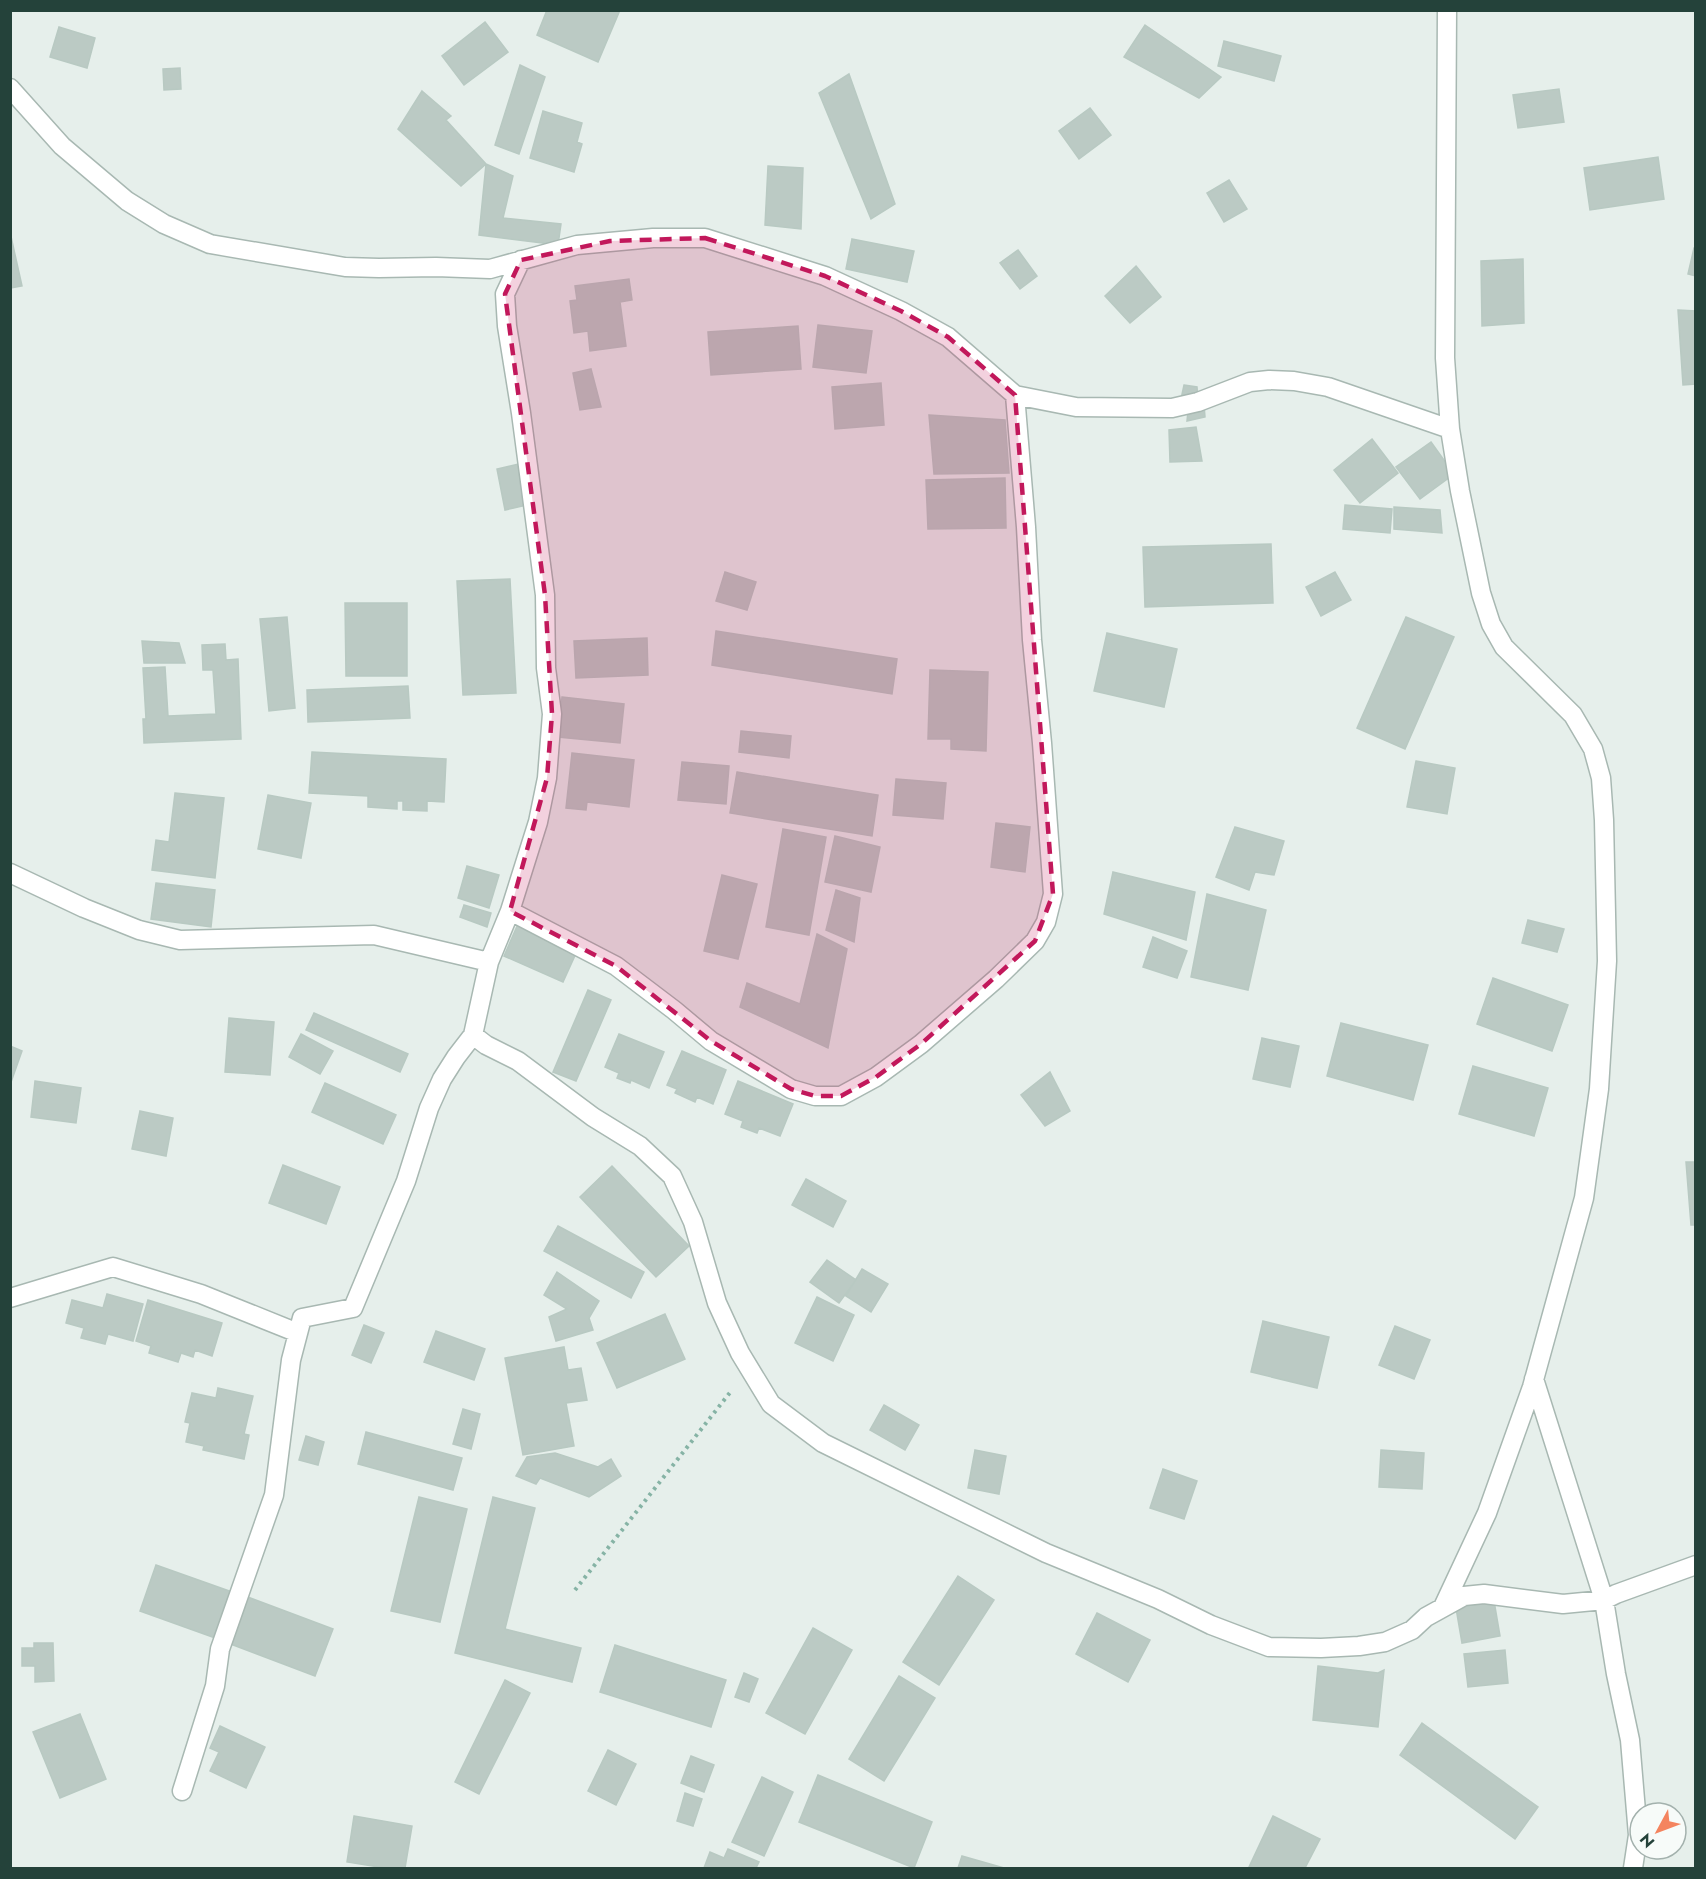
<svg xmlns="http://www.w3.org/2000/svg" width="1706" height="1879" font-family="Jost,sans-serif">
  <rect width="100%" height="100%" fill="#e6efeb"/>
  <path fill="#bbcac4" stroke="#b8c9c2" stroke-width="1.5" d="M547,10H620L598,62L537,35Z
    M485,22L508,52L464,85L442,56Z
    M1145,25L1221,77L1199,98L1124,57Z
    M59,27L95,38L87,68L50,57Z
    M1224,41L1281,56L1274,81L1218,66Z
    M520,65L545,77L519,154L495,145Z
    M180,68L181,89L164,90L163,69Z
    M849,74L895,204L871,219L819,93Z
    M1559,89L1564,122L1518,128L1513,95Z
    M422,91L451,116L446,120L486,164L461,186L398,129Z
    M1090,108L1111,135L1079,159L1059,131Z
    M543,111L582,123L577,142L582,144L574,172L530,158Z
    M1658,157L1664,199L1590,210L1584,168Z
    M486,164L513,176L503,218L561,224L558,245L479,235Z
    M768,166L803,168L801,229L765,225Z
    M1229,180L1247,209L1224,222L1207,193Z
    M10,232L22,286L10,288Z
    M852,239L914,251L907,282L846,269Z
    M1694,248H1696V276L1688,274Z
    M1018,250L1037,276L1020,289L1000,263Z
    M1523,259L1524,323L1482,326L1481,261Z
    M1136,266L1161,297L1130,323L1105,296Z
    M629,279L632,300L620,302L626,346L590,351L588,331L574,333L570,301L577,300L575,286Z
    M1678,310L1696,311V384L1683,385Z
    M818,325L872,331L866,373L813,367Z
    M798,326L801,369L711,375L708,332Z
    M591,369L601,407L580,410L573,373Z
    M881,383L884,425L835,429L832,387Z
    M1184,385L1197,387L1198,402L1181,399Z
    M1204,405L1205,417L1187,421L1188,411Z
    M929,415L1005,420L1009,473L934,474Z
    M1196,427L1202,461L1170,462L1169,430Z
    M1372,439L1398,473L1360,503L1334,470Z
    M1431,442L1454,474L1420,499L1396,467Z
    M519,464L527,505L505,510L497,469Z
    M1005,478L1006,528L928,529L926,480Z
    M1345,505L1392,509L1390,533L1343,529Z
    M1394,507L1440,510L1442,533L1394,529Z
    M1271,544L1273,603L1145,607L1143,547Z
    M725,572L756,582L747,610L716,601Z
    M1335,572L1351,600L1321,616L1306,587Z
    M510,579L516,693L463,695L457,581Z
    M345,603H407V676H346Z
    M287,617L295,708L269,711L260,619Z
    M1406,617L1454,637L1405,749L1357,728Z
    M716,631L897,659L892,694L712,665Z
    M1107,633L1177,649L1164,707L1094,691Z
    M647,638L648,675L576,678L574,641Z
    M142,641L179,643L185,663H144Z
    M225,644L226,660L238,659L241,739L144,743L143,719H146L143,668L165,667L168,716L216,714L213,670H203L202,645Z
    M930,670L988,672L986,751L951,749V739H928Z
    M408,686L410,718L308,722L307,690Z
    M562,697L624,704L620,743L558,737Z
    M741,731L791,736L789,758L739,752Z
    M312,752L446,759L444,802L427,801V811L403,810V801H397V809L368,807V796L309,793Z
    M572,753L634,760L629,807L587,802L586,810L566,808Z
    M1416,761L1455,768L1447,814L1407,807Z
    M682,762L729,766L726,804L678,800Z
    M737,772L878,795L872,836L730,813Z
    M896,779L946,783L943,819L893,815Z
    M175,793L224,798L215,878L152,870L156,840L169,842Z
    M268,795L311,803L301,858L258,849Z
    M996,823L1030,827L1025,872L991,867Z
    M1235,827L1284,841L1274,875L1255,872L1249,890L1216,877Z
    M783,829L826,837L809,935L766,927Z
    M835,836L880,847L871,892L825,882Z
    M467,866L499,875L489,908L458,898Z
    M1113,872L1195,892L1186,940L1104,914Z
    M722,875L757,884L738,959L704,951Z
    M156,883L215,890L211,927L151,919Z
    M836,890L860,898L854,942L826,930Z
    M1207,894L1266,910L1248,990L1191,977Z
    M464,905L491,913L487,927L460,917Z
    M1528,920L1564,929L1557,952L1522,943Z
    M518,924L577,951L563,982L504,956Z
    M817,934L847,949L828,1048L740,1007L747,983L800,1004Z
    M1153,937L1187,951L1177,978L1143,967Z
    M1493,978L1568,1005L1552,1051L1477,1024Z
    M588,990L611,1000L576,1081L553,1072Z
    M314,1013L408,1054L400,1072L306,1030Z
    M229,1018L274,1022L270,1075L225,1072Z
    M1341,1023L1428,1045L1413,1100L1327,1076Z
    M301,1034L333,1051L320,1074L289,1057Z
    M619,1034L664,1052L649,1088L631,1080L630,1083L617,1078L619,1073L605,1067Z
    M1262,1038L1299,1046L1290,1087L1253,1079Z
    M10,1046L22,1051L10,1085Z
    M682,1051L726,1070L713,1104L697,1097L695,1102L675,1093L677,1089L667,1085Z
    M1473,1066L1548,1088L1534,1136L1459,1114Z
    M1050,1072L1070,1111L1045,1126L1021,1095Z
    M35,1081L81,1088L76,1123L31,1117Z
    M738,1081L793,1104L780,1136L759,1128L757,1133L741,1127L743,1121L725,1114Z
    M325,1083L396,1115L383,1144L312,1112Z
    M140,1111L173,1118L166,1156L132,1149Z
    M1686,1162H1696V1225H1691Z
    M283,1165L340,1187L326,1224L269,1203Z
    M612,1166L689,1246L656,1277L580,1197Z
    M806,1179L846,1201L833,1227L792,1205Z
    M558,1226L644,1272L631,1298L544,1251Z
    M827,1260L856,1280L839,1303L810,1282Z
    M862,1269L888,1284L871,1312L846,1296Z
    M557,1272L599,1301L589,1318L593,1330L556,1341L549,1317L567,1309L544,1295Z
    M107,1294L143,1304L133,1341L108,1334L105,1344L81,1338L84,1328L66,1323L72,1300L103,1308Z
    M817,1297L854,1315L833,1361L795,1343Z
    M148,1300L222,1323L212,1356L195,1350L193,1357L181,1353L178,1362L149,1353L151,1346L136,1341Z
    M665,1314L685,1359L617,1388L597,1343Z
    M1263,1321L1329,1337L1317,1388L1251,1372Z
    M364,1325L384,1333L371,1363L352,1355Z
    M1395,1326L1430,1340L1414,1379L1379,1365Z
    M436,1331L485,1349L474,1380L424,1362Z
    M564,1347L568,1370L581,1368L587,1400L566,1403L574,1446L523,1455L505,1358Z
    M218,1388L253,1396L244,1434L249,1435L244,1459L203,1450L204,1446L186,1442L190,1423L185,1422L192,1393L216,1398Z
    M884,1405L919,1425L905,1450L870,1430Z
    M463,1409L480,1414L471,1449L453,1444Z
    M366,1432L462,1458L453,1490L358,1464Z
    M306,1436L324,1442L318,1465L299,1460Z
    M975,1450L1006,1456L999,1494L968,1488Z
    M1381,1450L1424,1453L1422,1489L1379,1487Z
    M555,1453L598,1467L611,1459L621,1476L589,1497L540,1478L536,1484L516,1476L527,1457Z
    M1163,1469L1197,1481L1184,1519L1150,1508Z
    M419,1497L467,1509L440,1622L391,1611Z
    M493,1497L535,1508L505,1629L581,1648L572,1682L455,1653Z
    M156,1565L235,1593L218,1639L140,1611Z
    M958,1576L994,1600L939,1685L903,1662Z
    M245,1596L333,1629L315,1676L228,1643Z
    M1494,1601L1500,1636L1462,1643L1456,1608Z
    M1097,1613L1150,1640L1128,1682L1076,1654Z
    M813,1628L852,1650L805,1734L766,1713Z
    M34,1643H53L54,1681L35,1682V1666H22V1648H34Z
    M615,1645L726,1680L711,1727L600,1692Z
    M1505,1650L1508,1683L1468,1687L1464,1654Z
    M1318,1666L1378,1673L1384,1670L1378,1727L1313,1720Z
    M744,1673L758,1679L749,1702L735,1697Z
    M899,1676L935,1698L884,1781L849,1759Z
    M505,1680L530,1693L479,1794L455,1782Z
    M80,1714L106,1779L60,1798L33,1732Z
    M1422,1723L1538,1807L1515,1839L1400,1755Z
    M220,1726L265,1747L246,1788L210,1771L219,1752L210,1748Z
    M608,1750L636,1764L616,1805L588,1791Z
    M691,1756L714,1765L704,1792L681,1783Z
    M818,1775L932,1822L914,1868L799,1822Z
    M762,1777L793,1792L764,1856L732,1842Z
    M685,1793L702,1799L693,1826L677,1821Z
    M354,1816L412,1826L405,1868H385L347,1862Z
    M1273,1816L1320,1839L1305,1868H1253L1249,1867Z
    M728,1849L759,1862L756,1868H704L710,1852L724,1858Z
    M962,1856L1004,1868H958Z"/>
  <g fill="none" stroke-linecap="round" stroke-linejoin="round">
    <defs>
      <path id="minor" d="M10,88L62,146L127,201L164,224L210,244L345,267L379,268L436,267L490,269L577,245L653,238H705L825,276L901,311L948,337L1015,395L1076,407L1172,408L1198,402L1250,382L1269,380L1294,381L1328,387L1450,429
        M10,873L84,908L139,930L180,940L374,935L489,962
        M510,911L616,966L674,1010L711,1041L791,1089L815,1096H841L876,1077L921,1044L996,979L1035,941L1046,922L1053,894L1042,743L1032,640L1026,527L1015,395
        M473,1035L486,1045L518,1061L593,1117L640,1146L672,1176L693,1222L717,1303L740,1353L771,1404L823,1443L1046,1553L1158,1599L1211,1625L1269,1647L1321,1648L1359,1646L1385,1642L1412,1630L1426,1617L1464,1596L1484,1594L1563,1604L1604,1600L1616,1594L1696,1565
        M10,1298L113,1267L201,1294L298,1333
        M1534,1379L1604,1600L1616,1674L1630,1740L1638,1835L1633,1868
        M1443,1607L1487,1513L1532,1387L1584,1198L1599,1089L1607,961L1604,820L1601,778L1593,749L1573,715L1504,647L1491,624L1481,593L1460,491L1450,429L1445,358L1447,10
        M182,1791L215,1686L220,1649L274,1495L291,1360L302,1318L353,1308L406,1181L429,1108L442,1079L456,1057L473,1035L489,962L510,911L538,822L547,778L552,714L546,668L545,595L521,413L507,326L505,294L521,260"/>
    </defs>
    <use href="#minor" stroke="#a8b8b2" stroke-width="21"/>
    <path stroke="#86b3a5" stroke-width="4" stroke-dasharray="3 4.5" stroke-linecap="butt" d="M575,1590L732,1390"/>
    <use href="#minor" stroke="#fff" stroke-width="18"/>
  </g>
  <path fill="#c2185b" fill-opacity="0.2" stroke="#c2185b" stroke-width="4.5" stroke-dasharray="12 8" stroke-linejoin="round" d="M705,238L825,276L901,311L948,337L1015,395L1053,894L1035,941L921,1044L876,1077L841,1096H815L791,1089L711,1041L616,966L510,911L547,778L552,714L545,595L505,294L521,260L610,241Z"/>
  <rect width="1706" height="1879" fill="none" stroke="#24423a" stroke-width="24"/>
  <g transform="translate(1658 1831) rotate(229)"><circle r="28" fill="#f7fbf9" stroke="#a3b1ad" stroke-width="1.5"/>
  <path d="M0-4.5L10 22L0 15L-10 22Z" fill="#f4845f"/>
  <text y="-9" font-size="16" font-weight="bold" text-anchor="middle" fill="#24423a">N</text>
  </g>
</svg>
